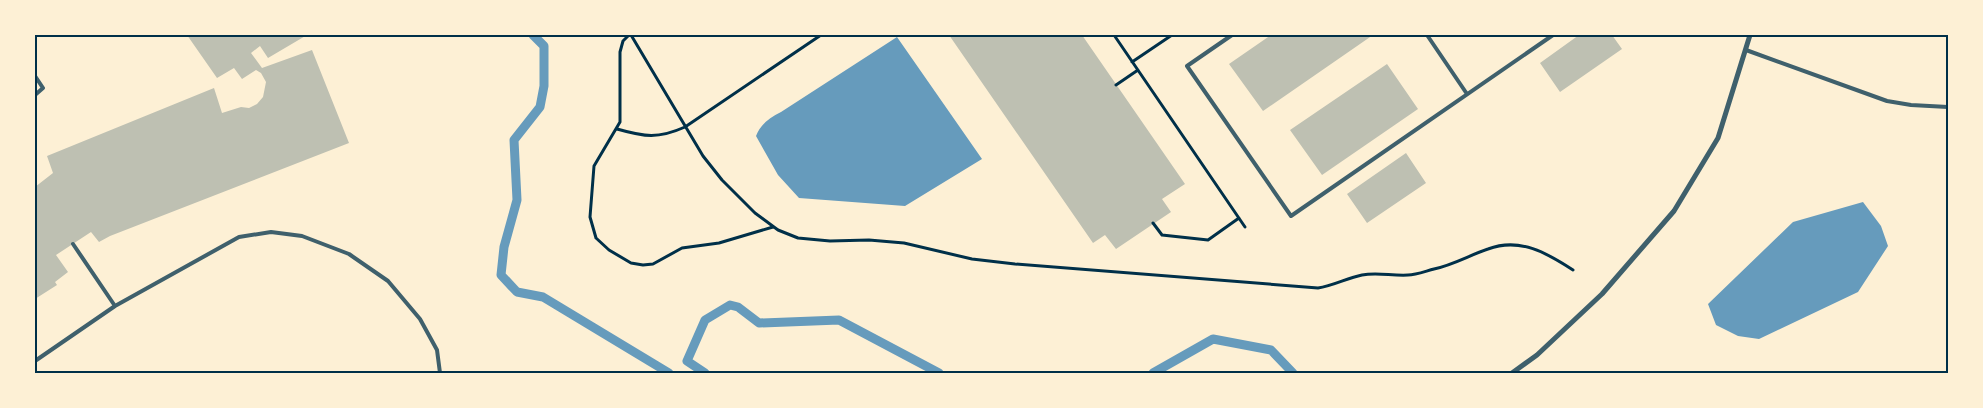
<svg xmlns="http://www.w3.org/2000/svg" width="1983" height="408" font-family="'Nunito Sans',sans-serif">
  <rect width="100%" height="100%" fill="#fdf0d5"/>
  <path fill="#669bbc" d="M897,37L982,159L905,206L799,198L778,175L756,136C761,124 769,118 781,112Z
    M1863,202L1881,226L1888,246L1858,292L1759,339L1738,336L1716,325L1708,304L1793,222Z"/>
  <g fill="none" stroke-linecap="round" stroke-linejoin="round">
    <path stroke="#669bbc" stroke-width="9" d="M533,35L544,46V86L540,107L514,140L517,200L504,247L501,275L517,292L543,297L669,373
      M705,373L687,361L705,320L730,305L738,307L759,323L839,320L939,373
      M1153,373L1213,339L1271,350L1293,373"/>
  </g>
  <path fill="#bec0b2" d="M187,35H307L268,58L260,46L251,53L262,68L312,50L349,143L110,236L99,242L91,232L56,255L68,272L55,282L57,285L35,299V187L53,173L47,156L214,88L222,113L241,107L249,108L257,104L263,97L266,82L261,73L256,70L242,79L234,68L217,78Z
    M949,35H1082L1185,184L1162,199L1171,212L1116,249L1105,235L1093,243Z
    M1271,35H1373L1263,111L1229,64Z
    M1579,35H1612L1622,49L1560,92L1540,63Z
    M1387,64L1418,109L1322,175L1290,130Z
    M1406,153L1426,183L1367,223L1347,194Z"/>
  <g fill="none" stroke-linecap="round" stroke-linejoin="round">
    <path stroke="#003049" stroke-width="3" d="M629,35L623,41L620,52V122L594,166L590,217L596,238L609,250L631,263L643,265L653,264L682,248L719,243L773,227
      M631,35L703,156L722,180L755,213L778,230L798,238L830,241L869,240L904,243L972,259L1015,264L1318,288C1333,286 1347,278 1362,275C1377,272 1392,276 1408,275C1416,275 1426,271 1434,269C1453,265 1470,255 1488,249C1520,237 1547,253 1573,270
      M1114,35L1245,227
      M1132,62L1172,35
      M1116,85L1138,70
      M617,129C645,137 658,139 685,127L821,35
      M1153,223L1162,235L1208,240L1239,218"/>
    <path stroke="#3f606c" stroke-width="4" d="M1232,35L1187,66L1291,216L1553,35
      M1427,35L1467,94
      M1746,50L1887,101L1911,105L1948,107
      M35,76L43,88L35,95
      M73,244L115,306
      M35,361L115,306L239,237L271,232L302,236L349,254L388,281L420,319L437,350L440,373"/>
    <path stroke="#3f606c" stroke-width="5" d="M1512,373L1537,355L1602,294L1674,211L1718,138L1750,35"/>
  </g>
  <rect width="1983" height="408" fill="none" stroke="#fdf0d5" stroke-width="72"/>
  <rect x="36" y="36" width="1911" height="336" fill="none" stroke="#003049" stroke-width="2"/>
</svg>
